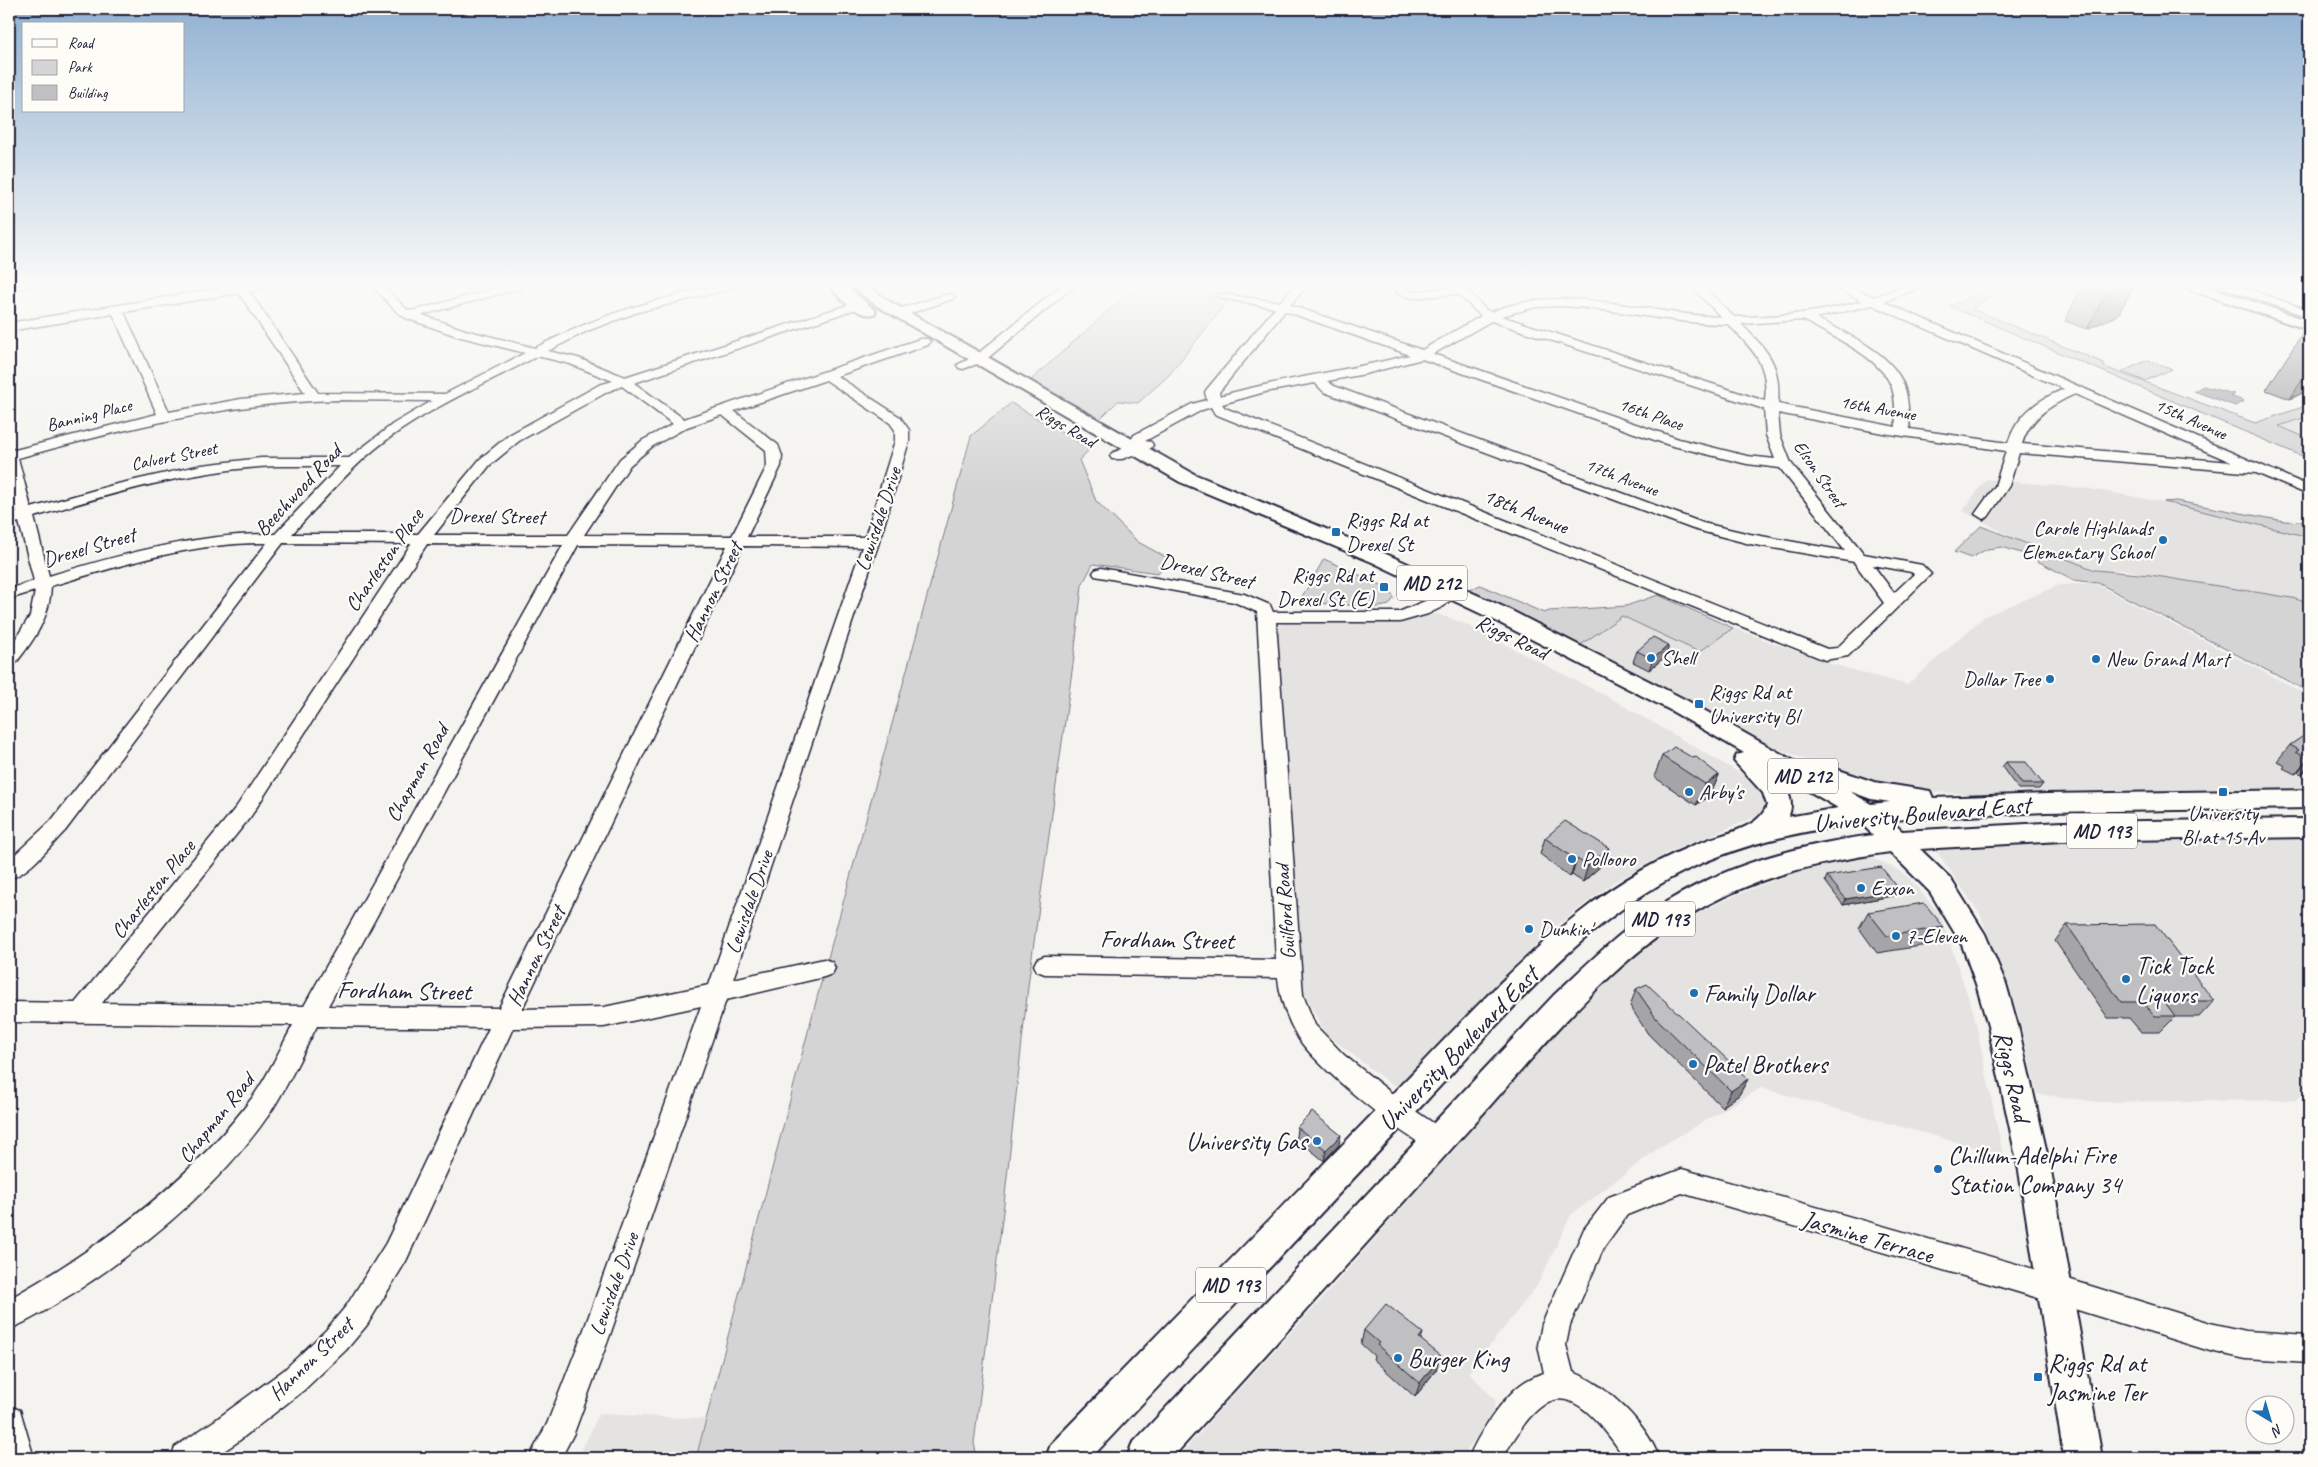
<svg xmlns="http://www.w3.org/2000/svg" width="2318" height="1467" font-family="Caveat,sans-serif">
  <rect width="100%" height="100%" fill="#f4f3ef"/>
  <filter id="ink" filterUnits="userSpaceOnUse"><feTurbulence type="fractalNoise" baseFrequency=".02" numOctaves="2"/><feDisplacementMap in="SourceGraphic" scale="10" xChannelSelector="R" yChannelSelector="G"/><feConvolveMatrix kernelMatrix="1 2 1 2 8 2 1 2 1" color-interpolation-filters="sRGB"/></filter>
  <g filter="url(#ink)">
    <path fill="#e4e3e2" d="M2309,416V439L2278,426Z
      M1986,479L2090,489L2164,502L2176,501L2284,521L2309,522V604L2124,570L2101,571L2053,559L1963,511Z
      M2094,583L2309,696V790L1977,795L1922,791L1884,784L1826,768L1759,741L1579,646L1622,616L1699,652L1733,628L1828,663L1907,685L1985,616L2059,585Z
      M1437,614L1461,622L1612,699L1757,783L1768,800L1763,814L1669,852L1614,882L1555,927L1514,966L1409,1083L1392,1085L1326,1034L1302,991L1276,626L1290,622L1393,623Z
      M2309,836V1083L2297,1100L2099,1102L2037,1094L2017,1010L1980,914L1935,849L1955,840Z
      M1870,857L1893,867L1909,878L1940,914L1974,1014L2003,1155L1761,1088L1660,1147L1571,1215L1537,1286L1469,1372L1496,1401L1489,1421L1461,1458H1178L1225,1404L1312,1310L1568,1020L1639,952L1694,915L1741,893L1804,869L1841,858Z
      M599,1414L707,1419L696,1458H578Z"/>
    <path fill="#d5d4d5" stroke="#7c7b88" d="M1136,286H1224L1212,296L1228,301L1168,376L1138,403L1118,401L1099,420L1033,383L1031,380Z
      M1997,286H2013L1994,294L1972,309L2104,363V367L2255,423L2309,405V416L2279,426L2309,439V459L1949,306Z
      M2148,360L2172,369L2145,381L2122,372Z
      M1011,403L1090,449L1079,460L1096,501L1138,542L1169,559L1158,573L1093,564L1082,585L1074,657L1029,978L1004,1204L974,1443L977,1458H696L815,1005L971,436Z
      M2176,501L2284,521L2309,522V537L2164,502Z
      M1981,526L2095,570L2150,575L2292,598L2309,603V692L2098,583L2074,580L2024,554L2002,547L1987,549L1971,558L1954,552Z
      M1324,559L1388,588L1394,598L1389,605L1379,607L1299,602Z
      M1480,585L1544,613L1549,611L1626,606L1658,595L1733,628L1699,652L1622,616L1579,646L1470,590Z"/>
    <path fill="#acacb2" stroke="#757582" d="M2203,386L2234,394L2230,396L2244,401L2235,406L2194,391Z"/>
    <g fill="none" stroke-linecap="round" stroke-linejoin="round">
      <defs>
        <path id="minor" d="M9,286H29L27,288L9,291Z
          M234,286H268L266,288L249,291L318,393L445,394L525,353L457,336L406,318L398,313L372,286H384L406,309L412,311L505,286H524L522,288L422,315L465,330L535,348C579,325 623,308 671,297C692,291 712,286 735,286L733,288L638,312L587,331L548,351L578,358L625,377L854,303H862L864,305L862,307L634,383L684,419L920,339H928L930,342L928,345L837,376L900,417L909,430V441L879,542L733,979L824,959L832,962L835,968L832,974L824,977L726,1000L610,1335L574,1433L561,1458H529L547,1424L582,1335L701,1006L604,1027L513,1028L406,1261L367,1325L346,1350L304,1390L236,1443L213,1458H171L175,1447L214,1421L284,1370L326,1330L347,1305L386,1243L489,1028L317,1026C302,1054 288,1086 270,1113C220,1186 146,1246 72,1294C52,1306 31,1321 9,1329V1299C101,1247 188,1183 252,1098C268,1076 280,1049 293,1025L9,1022V1002L75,1003L237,806L411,544L283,543L65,831C49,847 30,873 9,879V860L51,821L267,543C194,542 121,565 51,586C50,618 34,640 15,664L9,665V649L30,616L35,591L9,599V589L34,581L19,522L9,525V515L17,513L9,479V448L15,450L157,414L113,314L9,331V323ZM239,293L305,393L241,399L169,412L124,312ZM538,356L570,364L613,381L599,385L509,435L480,459L418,534H292C319,505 345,474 375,449C423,410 484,384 538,356ZM826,380L890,423L895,430V441L865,537H747L781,466L782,456L778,445L734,411ZM622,386L673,424L643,440L620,459L568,535H434L490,465L519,441L609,391ZM339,400L432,401L393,424L349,458H261L202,465L113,485L31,508L18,458C124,429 229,402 339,400ZM722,415L766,450L767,466L732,536L584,535L630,465L653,446L687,427ZM276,466H340L275,534C198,533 122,554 49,576L34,517C113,493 192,470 276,466ZM427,544L563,545L304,1006L102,1003L251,816ZM578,545L727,546L499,1008L328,1006ZM743,546L862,547L709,985L604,1007L522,1009Z
          M1061,286H1074L983,362L963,369L959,368L957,365L975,356Z
          M1295,286H1307L1290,305L1422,350L1481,316L1458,294L1412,298L1398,294L1395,289L1397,286H1410L1407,290L1413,292L1463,286L1486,310L1491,312C1565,281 1645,315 1721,317L1691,286H1703L1734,317C1778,317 1821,313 1862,301L1832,286H1848L1874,297L1906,286H1923L1884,302L2309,486V495L2256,473L2019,453L2009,486L1988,517L1983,519L1975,514L1995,486L2006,451L1883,433L1778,413L1780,435L1791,463L1864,554L1922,565L1931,574L1848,656L1825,660L1215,414L1211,407L1202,410L1145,441L1151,442L1153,445L1151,448L1122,459H1112L1110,456L1112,453L1127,447L1134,435L1192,404L1207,400L1205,392L1207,389L1275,308L1220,298L1218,296L1220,294L1280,302ZM1872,305L2064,389C2038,400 2017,414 2008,443L1910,429C1908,415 1909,400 1904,386C1892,352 1846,334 1816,318ZM1559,306C1616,308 1671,324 1728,324C1753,350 1769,363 1765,401L1501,316L1536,307ZM1285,311L1410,355C1347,371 1282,378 1220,396L1219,392ZM1803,320C1829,335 1882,357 1892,388C1896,400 1895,414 1896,427L1778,404C1781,364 1769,352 1741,324ZM1491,321L1764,409L1766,435L1775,459L1747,456L1679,439L1433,354ZM1422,359L1669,445L1747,464L1780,468L1845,551L1750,534L1703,523L1334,386L1327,381L1365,374ZM1315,383L1324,392L1693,529L1750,544L1854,562L1884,603L1837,648L1827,649L1225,408L1222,404L1265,392ZM2075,394L2231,462L2022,444C2030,417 2051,405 2075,394ZM1873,565L1911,572L1914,574L1894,593Z
          M2222,286H2239L2309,310V317L2224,288Z
          M949,294L953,295L955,297L953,299L899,317L893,313L895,310Z
          M1101,568L1244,594L1270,605L1273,612H1399L1432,598L1445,589H1457L1459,592L1444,606L1428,614L1400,622H1276L1303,995L1315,1025L1344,1055L1405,1104L1448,1133L1452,1141L1448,1149L1439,1153C1407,1141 1313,1065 1297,1036C1287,1019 1280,998 1278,978L1045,974L1037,971L1034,965L1037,959L1045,956L1276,960L1257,612L1234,602L1095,576L1093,573L1095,570Z
          M1682,1169L2055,1275L2210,1323L2246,1331L2309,1335V1363L2246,1359L2210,1351L2055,1303L1682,1193L1627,1215L1604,1247L1570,1325L1566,1345L1573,1372C1607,1385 1647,1424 1659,1458H1625C1610,1437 1576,1383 1545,1404C1526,1416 1514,1440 1502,1458H1469C1476,1437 1504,1396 1523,1383C1529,1379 1537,1375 1544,1373L1538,1345L1542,1324L1584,1229L1609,1197Z
          M9,1406L20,1410L34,1458H9Z"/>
        <path id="major" d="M830,286H846L876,311L874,314C858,318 839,298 830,286Z
          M852,286H868L887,300L1194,474L1386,554L1506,608L1686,700L1810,770L1812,766L1821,764L1874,782L1930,791L1933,798L2046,794L2309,790V808L2046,812L1890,820L1902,831L2062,822L2309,819V837L2062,841L1920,849L1950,878L1985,934L2006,984L2018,1026L2051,1171L2102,1458H2064L2019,1171L1988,1026L1976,984L1962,945L1930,892L1890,852C1818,862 1747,878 1685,918C1601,971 1537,1054 1471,1127C1371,1238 1272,1348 1172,1458H1127L1132,1444L1554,995C1584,967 1614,937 1649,913C1715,868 1795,845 1873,835L1861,823C1790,832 1719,849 1657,886C1568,939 1499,1024 1428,1099C1316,1218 1204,1338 1091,1458H1046L1051,1444L1087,1407C1189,1302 1291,1197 1393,1093C1453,1032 1511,966 1578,914C1618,882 1662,856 1710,839C1728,833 1760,827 1767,805L1763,793L1734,761L1737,755L1744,753L1670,710L1490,618L1372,562L1180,482L877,306ZM1768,767L1838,808L1788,817C1798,798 1781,780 1768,767ZM1849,791L1871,799L1890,802L1871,804Z
          M2186,286H2207L2309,321V330L2188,289Z"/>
      </defs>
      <use href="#minor" stroke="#22223b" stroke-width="3"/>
      <use href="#major" stroke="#22223b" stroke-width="4"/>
      <use href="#minor" fill="#fdfcf7" fill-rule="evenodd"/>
      <use href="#major" fill="#fdfcf7" fill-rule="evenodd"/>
    </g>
    <path fill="#a5a4a7" stroke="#22223b" d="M2082,286H2134L2118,315L2087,329L2065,321Z
      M2309,330V390L2290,399L2266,390L2302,334Z
      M2309,419V426L2305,424Z
      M1637,651L1666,656L1649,670L1633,662Z
      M2309,734V768L2301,774L2298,772L2295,774L2283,768L2285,766L2277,761L2290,745Z
      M1662,756L1719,775L1710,796L1696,805L1654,777Z
      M2006,762L2043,784L2039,789H2018L2002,767Z
      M1545,838L1603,864L1583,882L1572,875L1570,877L1540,854Z
      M1827,876L1900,890L1897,895L1843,905L1825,881Z
      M1868,912L1944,927L1933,944L1877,953L1859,928Z
      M2067,925L2214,1001L2199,1017H2175L2160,1032H2141L2129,1018H2108L2055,941Z
      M1636,989L1748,1079L1739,1095L1722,1107L1648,1034L1630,1006Z
      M1297,1127L1339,1145L1324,1161L1296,1138Z
      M1364,1330L1423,1333L1421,1339L1436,1370L1415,1397L1373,1359L1374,1356L1361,1344Z"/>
    <path fill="#868688" stroke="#22223b" d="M2110,286H2134L2118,315L2087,329Z
      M2309,369V390L2290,399Z
      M1669,645L1666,656L1649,670L1653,659Z
      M2309,757L2298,772L2295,774L2308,758Z
      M2309,764V768L2301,774Z
      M1719,775L1710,796L1696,805L1705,784Z
      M1609,848L1603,864L1583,882L1588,866Z
      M1577,859L1572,875L1570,877L1576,860Z
      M1900,890L1897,895L1843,905L1846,899Z
      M1748,1079L1739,1095L1722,1107L1731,1091Z
      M1341,1135L1339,1145L1324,1161L1326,1150Z
      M1441,1356L1436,1370L1415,1397L1420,1383Z"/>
    <path fill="#c0bfc2" stroke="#22223b" d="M2309,330V336L2302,334Z
      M1653,637L1669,645L1653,659L1637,651Z
      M2308,733L2309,734V757L2308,758L2296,752L2299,750L2290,745Z
      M1674,747L1693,758L1696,757L1719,775L1705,784L1662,756Z
      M2006,762H2026L2043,784H2022Z
      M1565,821L1609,848L1588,866L1577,859L1576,860L1545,838Z
      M1881,867L1900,890L1846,899L1827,876Z
      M1924,903L1944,927L1887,936L1868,912Z
      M2155,924L2214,1001H2164L2175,1016H2155L2143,1002H2121L2067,925Z
      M1647,984L1748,1079L1731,1091L1656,1018L1636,989Z
      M1312,1112L1341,1135L1326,1150L1297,1127Z
      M1386,1304L1423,1333L1419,1338L1441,1356L1420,1383L1377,1345L1379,1343L1364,1330Z"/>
  </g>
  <linearGradient id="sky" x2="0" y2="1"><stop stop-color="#90b1d2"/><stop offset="0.58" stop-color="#fafaf8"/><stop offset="1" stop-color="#fafaf8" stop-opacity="0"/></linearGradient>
  <rect width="2318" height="491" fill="url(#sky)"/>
  <g fill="#1f6fb2" stroke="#fdfcf7" stroke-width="2">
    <rect x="1331" y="527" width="10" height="10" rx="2.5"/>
    <circle cx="2163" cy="540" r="5"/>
    <rect x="1379" y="582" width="10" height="10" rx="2.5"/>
    <circle cx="1651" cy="658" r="5"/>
    <circle cx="2096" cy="659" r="5"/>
    <circle cx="2050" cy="679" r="5"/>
    <rect x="1694" y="699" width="10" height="10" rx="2.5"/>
    <circle cx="1689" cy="792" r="5"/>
    <rect x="2218" y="787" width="10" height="10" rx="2.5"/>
    <circle cx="1572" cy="859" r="5"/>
    <circle cx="1861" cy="888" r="5"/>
    <circle cx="1529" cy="929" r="5"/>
    <circle cx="1896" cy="936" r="5"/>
    <circle cx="2126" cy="979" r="5"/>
    <circle cx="1694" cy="993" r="5"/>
    <circle cx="1693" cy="1064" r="5"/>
    <circle cx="1317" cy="1141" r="5"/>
    <circle cx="1938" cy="1169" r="5"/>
    <circle cx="1398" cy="1358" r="5"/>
    <rect x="2033" y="1372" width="10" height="10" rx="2.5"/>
  </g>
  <g text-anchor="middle" stroke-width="4.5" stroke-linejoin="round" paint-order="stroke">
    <g font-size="18" fill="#22223b" stroke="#fdfcf7">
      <text transform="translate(1878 408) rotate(10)" y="6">16th Avenue</text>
      <text transform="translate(1651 414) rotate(19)" y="6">16th Place</text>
      <text transform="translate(89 415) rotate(-14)" y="6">Banning Place</text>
      <text transform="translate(2191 419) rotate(24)" y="6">15th Avenue</text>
      <text transform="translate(1066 426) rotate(31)" y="6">Riggs Road</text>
      <text transform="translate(174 456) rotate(-11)" y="6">Calvert Street</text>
      <text transform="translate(1820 474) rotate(55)" y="6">Elson Street</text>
      <text transform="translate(1622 477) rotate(21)" y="6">17th Avenue</text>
    </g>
    <g fill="#fdfcf7" stroke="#646373" stroke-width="1">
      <rect x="1397" y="565.5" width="70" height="35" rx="4"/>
      <rect x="1768" y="758.5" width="70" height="35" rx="4"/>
      <rect x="2067" y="813.5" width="70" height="35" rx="4"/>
      <rect x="1625" y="901.5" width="70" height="35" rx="4"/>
      <rect x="1196" y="1267.5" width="70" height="35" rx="4"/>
    </g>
    <g font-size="20" font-weight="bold" fill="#22223b">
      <text x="1432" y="590">MD 212</text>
      <text x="1803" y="783">MD 212</text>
      <text x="2102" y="838">MD 193</text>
      <text x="1660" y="926">MD 193</text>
      <text x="1231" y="1292">MD 193</text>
    </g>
    <g font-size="21" fill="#22223b" stroke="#fdfcf7">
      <text transform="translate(298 490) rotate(-47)" y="7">Beechwood Road</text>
      <text transform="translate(1526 511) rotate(22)" y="7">18th Avenue</text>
      <text transform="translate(497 516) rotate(1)" y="7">Drexel Street</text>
      <text transform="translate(878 519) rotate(-72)" y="7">Lewisdale Drive</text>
      <text transform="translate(89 547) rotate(-16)" y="7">Drexel Street</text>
      <text transform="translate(384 560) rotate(-55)" y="7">Charleston Place</text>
      <text transform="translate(1207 571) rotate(13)" y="7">Drexel Street</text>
      <text transform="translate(713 592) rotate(-64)" y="7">Hannon Street</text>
      <text transform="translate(1512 637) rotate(26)" y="7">Riggs Road</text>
      <text transform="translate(417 773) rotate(-61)" y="7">Chapman Road</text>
      <text transform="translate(153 889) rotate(-51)" y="7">Charleston Place</text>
      <text transform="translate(749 902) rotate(-71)" y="7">Lewisdale Drive</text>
      <text transform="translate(1285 912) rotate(-94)" y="7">Guilford Road</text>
      <text transform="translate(536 956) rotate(-64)" y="7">Hannon Street</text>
      <text transform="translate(216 1118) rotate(-51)" y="7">Chapman Road</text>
      <text transform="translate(614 1284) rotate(-70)" y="7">Lewisdale Drive</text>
      <text transform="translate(311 1359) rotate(-44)" y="7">Hannon Street</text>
    </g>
    <g font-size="21" fill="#22223b" stroke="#fdfcf7" text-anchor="start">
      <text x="1346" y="527">Riggs Rd at<tspan x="1346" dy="24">Drexel St</tspan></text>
      <text x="2153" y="535" text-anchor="end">Carole Highlands<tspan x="2153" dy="24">Elementary School</tspan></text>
      <text x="1374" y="582" text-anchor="end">Riggs Rd at<tspan x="1374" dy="24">Drexel St (E)</tspan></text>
      <text x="1661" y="665">Shell</text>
      <text x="2106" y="666">New Grand Mart</text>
      <text x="2040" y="686" text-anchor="end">Dollar Tree</text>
      <text x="1709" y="699">Riggs Rd at<tspan x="1709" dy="24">University Bl</tspan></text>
      <text x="1699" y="799">Arby's</text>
      <text x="2223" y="820" text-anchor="middle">University<tspan x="2223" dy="24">Bl at 15 Av</tspan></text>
      <text x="1582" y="866">Pollooro</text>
      <text x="1871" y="895">Exxon</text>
      <text x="1539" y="936">Dunkin'</text>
      <text x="1906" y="943">7-Eleven</text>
    </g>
    <g font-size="25" fill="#22223b" stroke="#fdfcf7">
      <text transform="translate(1922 813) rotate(-5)" y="9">University Boulevard East</text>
      <text transform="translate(1167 939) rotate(1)" y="9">Fordham Street</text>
      <text transform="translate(404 990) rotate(1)" y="9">Fordham Street</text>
      <text transform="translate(1458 1048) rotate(-46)" y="9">University Boulevard East</text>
      <text transform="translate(2013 1076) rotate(77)" y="9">Riggs Road</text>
      <text transform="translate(1868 1236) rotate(16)" y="9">Jasmine Terrace</text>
    </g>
    <g font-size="25" fill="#22223b" stroke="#fdfcf7" text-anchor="start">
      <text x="2136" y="974">Tick Tock<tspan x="2136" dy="29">Liquors</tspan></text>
      <text x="1704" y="1002">Family Dollar</text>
      <text x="1703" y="1073">Patel Brothers</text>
      <text x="1307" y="1150" text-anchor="end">University Gas</text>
      <text x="1948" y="1164">Chillum-Adelphi Fire<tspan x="1948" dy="29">Station Company 34</tspan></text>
      <text x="1408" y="1367">Burger King</text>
      <text x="2048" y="1372">Riggs Rd at<tspan x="2048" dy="29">Jasmine Ter</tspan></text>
    </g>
  </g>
  <rect width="2318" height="1467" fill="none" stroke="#fdfcf7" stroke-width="30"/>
  <rect x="15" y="15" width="2288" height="1437" fill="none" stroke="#22223b" stroke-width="2" filter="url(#ink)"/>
  <rect x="22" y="22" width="162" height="90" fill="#fdfcf7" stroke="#a5a5ac"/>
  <rect x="32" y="39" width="25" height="8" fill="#fdfcf7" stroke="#a5a5ac"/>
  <text x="68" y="48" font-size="15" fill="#22223b">Road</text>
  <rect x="32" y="60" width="25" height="15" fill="#d5d4d5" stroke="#a5a5ac"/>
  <text x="68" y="72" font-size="15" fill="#22223b">Park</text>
  <rect x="32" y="85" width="25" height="15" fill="#c0bfc2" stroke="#a5a5ac"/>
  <text x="68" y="98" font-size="15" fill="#22223b">Building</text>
  <g transform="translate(2270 1420) rotate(142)"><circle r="24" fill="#fdfcf7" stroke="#a5a5ac"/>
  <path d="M0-4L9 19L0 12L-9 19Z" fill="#1f6fb2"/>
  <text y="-8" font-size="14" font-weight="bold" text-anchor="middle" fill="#22223b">N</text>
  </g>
</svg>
